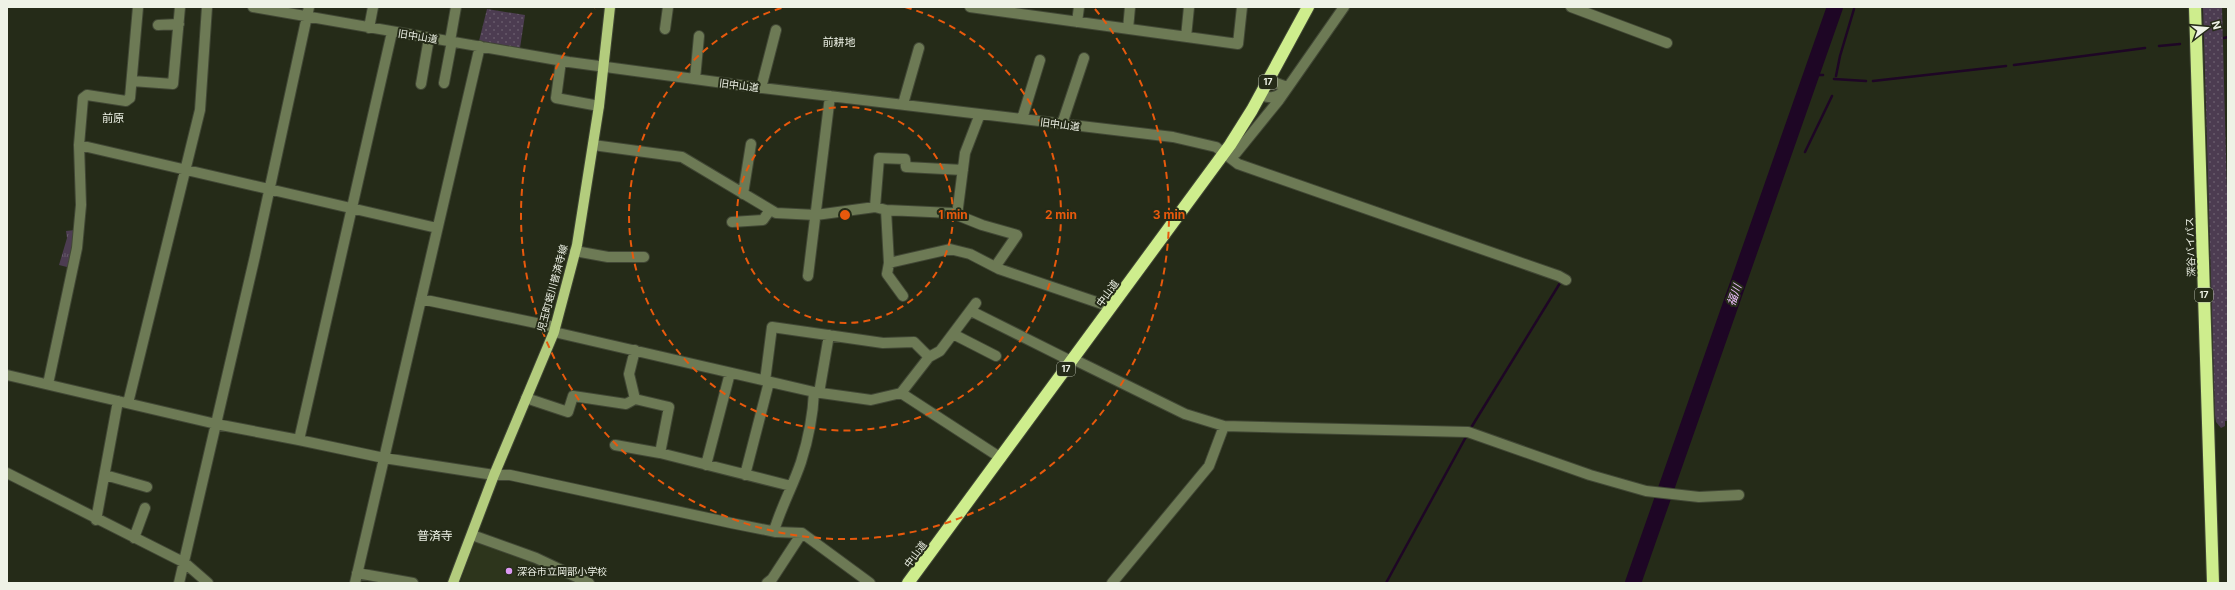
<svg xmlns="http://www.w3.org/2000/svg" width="2235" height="590" font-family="Inter,'Noto Sans JP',sans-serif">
  <defs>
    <pattern id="grass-dots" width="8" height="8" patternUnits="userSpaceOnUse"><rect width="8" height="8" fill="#4c3c51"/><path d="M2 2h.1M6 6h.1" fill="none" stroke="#66596a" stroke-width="1.8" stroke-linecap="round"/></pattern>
    <pattern id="park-tufts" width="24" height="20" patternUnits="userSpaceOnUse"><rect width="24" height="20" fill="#4c3c51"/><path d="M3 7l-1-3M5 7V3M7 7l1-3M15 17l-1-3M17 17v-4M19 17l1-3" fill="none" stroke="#66596a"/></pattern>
  </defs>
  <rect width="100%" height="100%" fill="#252b18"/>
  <path fill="#2d351c" d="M475,541L529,558L577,583H460Z"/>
  <path fill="url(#grass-dots)" d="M2203,7H2222L2228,230V421H2225V426L2221,428L2216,422L2215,415Z
    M487,9L525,15L520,48L479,41Z"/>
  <path fill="url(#park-tufts)" d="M75,230L71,268L59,265L67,238L66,231Z"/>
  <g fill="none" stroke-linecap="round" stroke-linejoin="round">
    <path stroke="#1e0625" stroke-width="2.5" d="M2224,38L2228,37
      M2159,46L2180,44
      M2014,65L2145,48
      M1811,75H1823
      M1836,76L1840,56L1854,9
      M1834,79L1866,81
      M1873,81L2006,66
      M1805,152L1832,96
      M1469,431L1560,283
      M1386,583L1467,435"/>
    <path stroke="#1e0625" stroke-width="16" d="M1633,583L1835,7"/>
    <defs>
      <path id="minor" d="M253,7L569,62L746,86L1173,137L1216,147L1238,164L1559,276L1566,280
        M970,7L1238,44L1242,7
        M1571,7L1667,43
        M1077,22L1079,7
        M158,25L179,24
        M369,28L373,7
        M665,29L668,7
        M1128,29L1130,7
        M1186,37L1189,7
        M450,41L456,7
        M561,61L556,98L599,106
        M695,79L699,36
        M1268,80L1287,87
        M132,81L173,84L180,7
        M444,83L452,41
        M421,84L429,38
        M761,88L776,30
        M1261,95C1270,99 1277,98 1284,90
        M903,104L919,48
        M1022,119L1040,60
        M1062,124L1084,58
        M79,145L437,228
        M593,145L682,157L776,213L816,215L875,207L886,210
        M1224,154L1231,155L1236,153L1279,100L1344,7
        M743,194L751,144
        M875,207L879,158L905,159L906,167L963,170
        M957,215L965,153L980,114
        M732,222L763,220L770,210
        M575,251L608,257H644
        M889,263L887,274L903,296
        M995,267L1017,235L982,225L952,213L886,210L889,263L950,249L970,254L999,269L1111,307
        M808,276L830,96
        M421,299L555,327
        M971,311L1071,361
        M554,332L814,392L871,400L901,393L1001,458
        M953,334L996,356
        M635,350L629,374L635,399
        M929,357L940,351L976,303
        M1073,359L1185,414L1224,426L1468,432L1590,475L1646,491L1699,497L1739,495
        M7,375L216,424L299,440L384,458L494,475H510L731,523L776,532L802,533L870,583
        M765,381L772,327L883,343L914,342L929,357L901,393
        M48,384L77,248L81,205L79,145L83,98L87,95L126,101L130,98L138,7
        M819,393L829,335
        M526,398L568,412L573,396L626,404L635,399L669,407L660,453
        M128,403L200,110L207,7
        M299,440L392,32
        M615,445L660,453L791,486
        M706,465L730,373
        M7,473L185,563L208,583
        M105,475L147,487
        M745,475L769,382
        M96,520L118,401
        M774,531C781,507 793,486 801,462C808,440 813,415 814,392
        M472,535L536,558L589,583
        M134,538L145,508
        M357,573L413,583
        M179,583L255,256L309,7
        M355,583L480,46
        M767,583L772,579L802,533
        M1112,583L1209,466L1224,426"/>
      <path id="major" d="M453,583L494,475L554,332L577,245L599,106L610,7"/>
      <path id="highway" d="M2195,7L2213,583
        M908,583L1230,145L1252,110L1308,7"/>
    </defs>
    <use href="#minor" stroke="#414735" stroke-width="12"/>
    <use href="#major" stroke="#414735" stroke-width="12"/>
    <use href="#highway" stroke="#414735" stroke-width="14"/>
    <use href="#minor" stroke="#6d7a55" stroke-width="10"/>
    <use href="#major" stroke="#b3cc7d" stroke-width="10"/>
    <use href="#highway" stroke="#ceed8d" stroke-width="12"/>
  </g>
  <g fill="none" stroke="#e8590c" stroke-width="2" stroke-dasharray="7 5">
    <circle cx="845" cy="215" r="108"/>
    <path d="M905 7A216 216 0 1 1 785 7"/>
    <path d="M1095 9A324 324 0 1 1 595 9"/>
  </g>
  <circle fill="#dd99f3" stroke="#252b18" stroke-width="1.5" cx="509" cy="571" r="4"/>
  <g text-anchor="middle" stroke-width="4" stroke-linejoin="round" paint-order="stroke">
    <g fill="#252b18" stroke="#b2b6a8" stroke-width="1">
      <rect x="1259" y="75" width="18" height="14" rx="3"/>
      <rect x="2195" y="288" width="18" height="14" rx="3"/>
      <rect x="1057" y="362" width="18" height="14" rx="3"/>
    </g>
    <g font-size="9" font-weight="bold" fill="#eef2e6">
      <text x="1268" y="85">17</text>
      <text x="2204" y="298">17</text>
      <text x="1066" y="372">17</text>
    </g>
    <g font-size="10" fill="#eef2e6" stroke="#252b18">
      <text transform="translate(418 36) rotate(9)" y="4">旧中山道</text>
      <text transform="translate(739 85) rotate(7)" y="4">旧中山道</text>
      <text transform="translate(1060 124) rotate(7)" y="4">旧中山道</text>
      <text transform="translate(2190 247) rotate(-92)" y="4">深谷バイパス</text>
      <text transform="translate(552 288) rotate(-75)" y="4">児玉町蛭川普済寺線</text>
      <text transform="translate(1107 293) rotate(-54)" y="4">中山道</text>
      <text transform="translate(915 554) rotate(-53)" y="4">中山道</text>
    </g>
    <g font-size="10" fill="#eef2e6" stroke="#252b18" text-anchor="start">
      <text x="517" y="575">深谷市立岡部小学校</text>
    </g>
    <g font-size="11" fill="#eef2e6" stroke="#252b18">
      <text x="839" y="46">前耕地</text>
      <text x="113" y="122">前原</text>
    </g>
    <g font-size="11" font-style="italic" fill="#efc1fe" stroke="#252b18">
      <text transform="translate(1734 295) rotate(-71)" y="4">福川</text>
    </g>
    <g font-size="12" fill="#eef2e6" stroke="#252b18">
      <text x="435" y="540">普済寺</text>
    </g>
  </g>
  <circle cx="845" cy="215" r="6" fill="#e8590c" stroke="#252b18" stroke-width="2"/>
  <g font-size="12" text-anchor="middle" font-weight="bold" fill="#e8590c" stroke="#252b18" stroke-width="4" stroke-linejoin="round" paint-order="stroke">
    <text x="953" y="219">1 min</text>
    <text x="1061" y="219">2 min</text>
    <text x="1169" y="219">3 min</text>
  </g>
  <rect width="2235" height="590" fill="none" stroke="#eef2e6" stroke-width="16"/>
  <g transform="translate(2207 28) rotate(74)" stroke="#252b18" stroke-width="3" paint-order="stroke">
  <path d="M0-3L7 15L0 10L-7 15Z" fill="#eef2e6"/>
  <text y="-6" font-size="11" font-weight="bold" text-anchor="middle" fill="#eef2e6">N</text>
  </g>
</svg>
